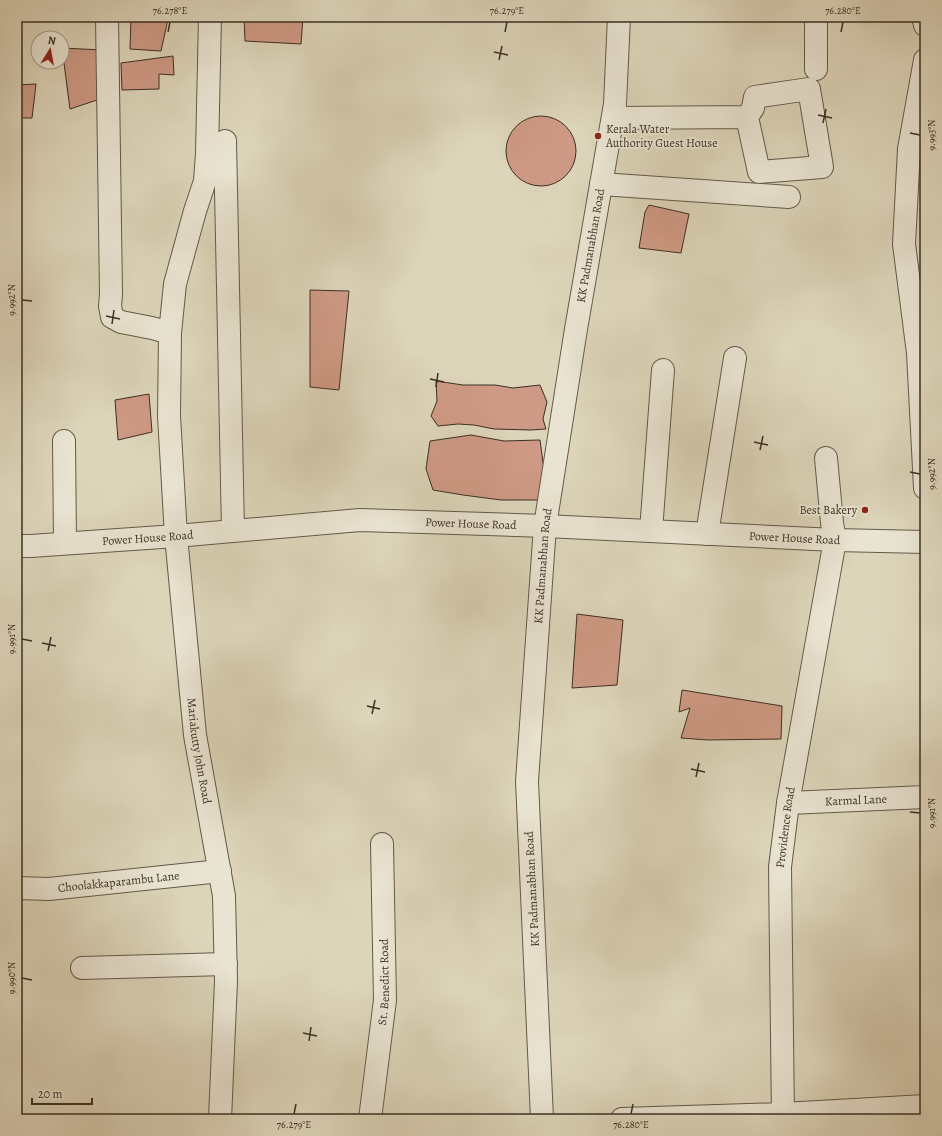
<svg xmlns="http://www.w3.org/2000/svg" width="942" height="1136" font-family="Alegreya,serif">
  <rect width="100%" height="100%" fill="#ddd5ba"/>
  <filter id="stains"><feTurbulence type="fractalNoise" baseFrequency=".005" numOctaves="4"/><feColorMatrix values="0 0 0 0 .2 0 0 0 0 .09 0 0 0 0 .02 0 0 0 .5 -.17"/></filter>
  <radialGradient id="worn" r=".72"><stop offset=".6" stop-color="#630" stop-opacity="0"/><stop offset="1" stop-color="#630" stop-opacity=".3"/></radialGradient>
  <path fill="#cf9a85" stroke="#3b3023" d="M131,17H148L168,19L161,51L130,49Z
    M244,17H303L301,44L245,41Z
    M62,48L102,50L106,97L70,109Z
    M173,56L174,75L159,74V89L122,90L121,63Z
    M36,84L32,118H17V85Z
    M506 151a35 35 0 1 1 70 0a35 35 0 1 1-70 0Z
    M649,205L689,214L681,253L639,248L645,212Z
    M310,290L349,291L339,390L310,387Z
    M436,381L463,385H495L513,388L540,385L547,402L543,419L546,429L531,430L494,429L474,425L458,424L438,426L431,416L437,401Z
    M149,394L152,432L118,440L115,400Z
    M471,435L504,441L540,440L544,470L538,500H501L463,495L433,490L426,469L430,441Z
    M577,614L623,620L617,685L572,688Z
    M682,690L782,706L781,739L708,740L681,738L690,708L679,712Z"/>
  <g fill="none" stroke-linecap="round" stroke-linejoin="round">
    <defs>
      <g id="minor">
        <path d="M107,17L111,294L110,306L112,317L121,322L152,328L170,333"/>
        <path id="s1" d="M210,17L207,153L205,181L195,211L175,284L170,333L169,416L176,536L195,735L224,896L226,981L220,1119"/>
        <path d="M816,17V69"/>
        <path d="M923,17L925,25"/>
        <path d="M925,60L909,149L904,244L918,353L925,488"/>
        <path d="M613,118L747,117L753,108L755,97L809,89L822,167L759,172L747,117"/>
        <path d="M225,141L233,531"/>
        <path d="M601,184L789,197"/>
        <path d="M64,441L65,543"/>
        <path d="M651,531L663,370"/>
        <path d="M707,534L735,358"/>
        <path id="s2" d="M17,546H31L176,536L360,520L545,526L835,540L925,542"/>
        <path id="s3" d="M788,803L925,797"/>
        <path id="s4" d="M17,888L49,889L220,871"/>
        <path d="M82,968L226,964"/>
        <path id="s5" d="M370,1119L385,1000L382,844"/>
        <path id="s6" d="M542,1119L527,781L545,526L576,329L615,104L619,17"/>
        <path d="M622,1119L783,1114L925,1106"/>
        <path id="s7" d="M783,1119L780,867L788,803L835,540L832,523L826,458"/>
      </g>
    </defs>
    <use href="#minor" stroke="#645949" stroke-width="24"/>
    <use href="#minor" stroke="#e9e4d2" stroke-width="22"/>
  </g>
  <path fill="none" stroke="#3b3023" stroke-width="1.5" d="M168,32L170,22M505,32L507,22M841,32L843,22M494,52L508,55M499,60L502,46M818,115L832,118M823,123L826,109M910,133L920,135M22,300L32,301M106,316L120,319M112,324L114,310M430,379L444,382M436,387L438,373M754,442L768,445M760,450L763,436M910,472L920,474M22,639L32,641M42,643L56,646M48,651L51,637M367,706L380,709M372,714L375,700M691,769L705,772M696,777L699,763M910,812L920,813M22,978L32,980M303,1033L317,1036M309,1041L311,1027M294,1114L296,1104M631,1114L633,1104"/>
  <g fill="#8f2418" stroke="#e9e4d2" stroke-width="1.5">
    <circle cx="598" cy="136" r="4"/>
    <circle cx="865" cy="510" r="4"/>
  </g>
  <g text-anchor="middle" stroke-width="3.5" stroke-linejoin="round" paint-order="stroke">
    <g font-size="12" fill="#3b3023" stroke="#e9e4d2" text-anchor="start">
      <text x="606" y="133">Kerala Water<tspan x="606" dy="14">Authority Guest House</tspan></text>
      <text x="857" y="514" text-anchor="end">Best Bakery</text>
    </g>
    <g font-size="12" fill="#3b3023" stroke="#e9e4d2">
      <text dy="4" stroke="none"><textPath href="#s6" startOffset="878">KK Padmanabhan Road</textPath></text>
      <text dy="4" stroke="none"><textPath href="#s2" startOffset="455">Power House Road</textPath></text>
      <text dy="4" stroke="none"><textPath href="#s2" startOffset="131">Power House Road</textPath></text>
      <text dy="4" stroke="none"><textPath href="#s2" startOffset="779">Power House Road</textPath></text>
      <text dy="4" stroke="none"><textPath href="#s6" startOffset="554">KK Padmanabhan Road</textPath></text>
      <text dy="4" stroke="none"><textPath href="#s1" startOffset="740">Mariakutty John Road</textPath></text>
      <text dy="4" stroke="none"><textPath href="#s3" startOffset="68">Karmal Lane</textPath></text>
      <text dy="4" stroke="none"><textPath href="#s7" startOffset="292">Providence Road</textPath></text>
      <text dy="4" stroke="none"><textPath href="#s4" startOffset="102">Choolakkaparambu Lane</textPath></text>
      <text transform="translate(532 889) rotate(-93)" y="4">KK Padmanabhan Road</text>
      <text dy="4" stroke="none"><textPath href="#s5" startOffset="138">St. Benedict Road</textPath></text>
    </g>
  </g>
  <rect width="942" height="1136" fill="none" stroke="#ddd5ba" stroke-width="44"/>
  <g transform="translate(50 50) rotate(11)"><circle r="19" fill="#e9e4d2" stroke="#a39c8c"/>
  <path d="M0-3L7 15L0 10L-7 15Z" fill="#8f2418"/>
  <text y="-6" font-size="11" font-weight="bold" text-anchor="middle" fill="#3b3023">N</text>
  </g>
  <path d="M32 1098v6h60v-6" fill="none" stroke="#3b3023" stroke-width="2"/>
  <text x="38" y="1098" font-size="12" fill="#3b3023" stroke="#e9e4d2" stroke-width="3" paint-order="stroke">20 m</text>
  <rect x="22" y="22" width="898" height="1092" fill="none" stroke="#3b3023" stroke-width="1.5"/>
  <g font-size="10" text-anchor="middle" fill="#3b3023">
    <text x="170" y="14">76.278°E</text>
    <text x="507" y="14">76.279°E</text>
    <text x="843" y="14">76.280°E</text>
    <text transform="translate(931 135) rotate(-90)" y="4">9.993°N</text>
    <text transform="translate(11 300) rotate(-90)" y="4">9.992°N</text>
    <text transform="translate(931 474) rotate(-90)" y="4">9.992°N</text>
    <text transform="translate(11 639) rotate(-90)" y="4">9.991°N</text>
    <text transform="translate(931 813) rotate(-90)" y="4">9.991°N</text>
    <text transform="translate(11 978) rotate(-90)" y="4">9.990°N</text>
    <text x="294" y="1128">76.279°E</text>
    <text x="631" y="1128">76.280°E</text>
  </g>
  <rect width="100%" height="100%" filter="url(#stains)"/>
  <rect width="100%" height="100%" fill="url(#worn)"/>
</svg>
